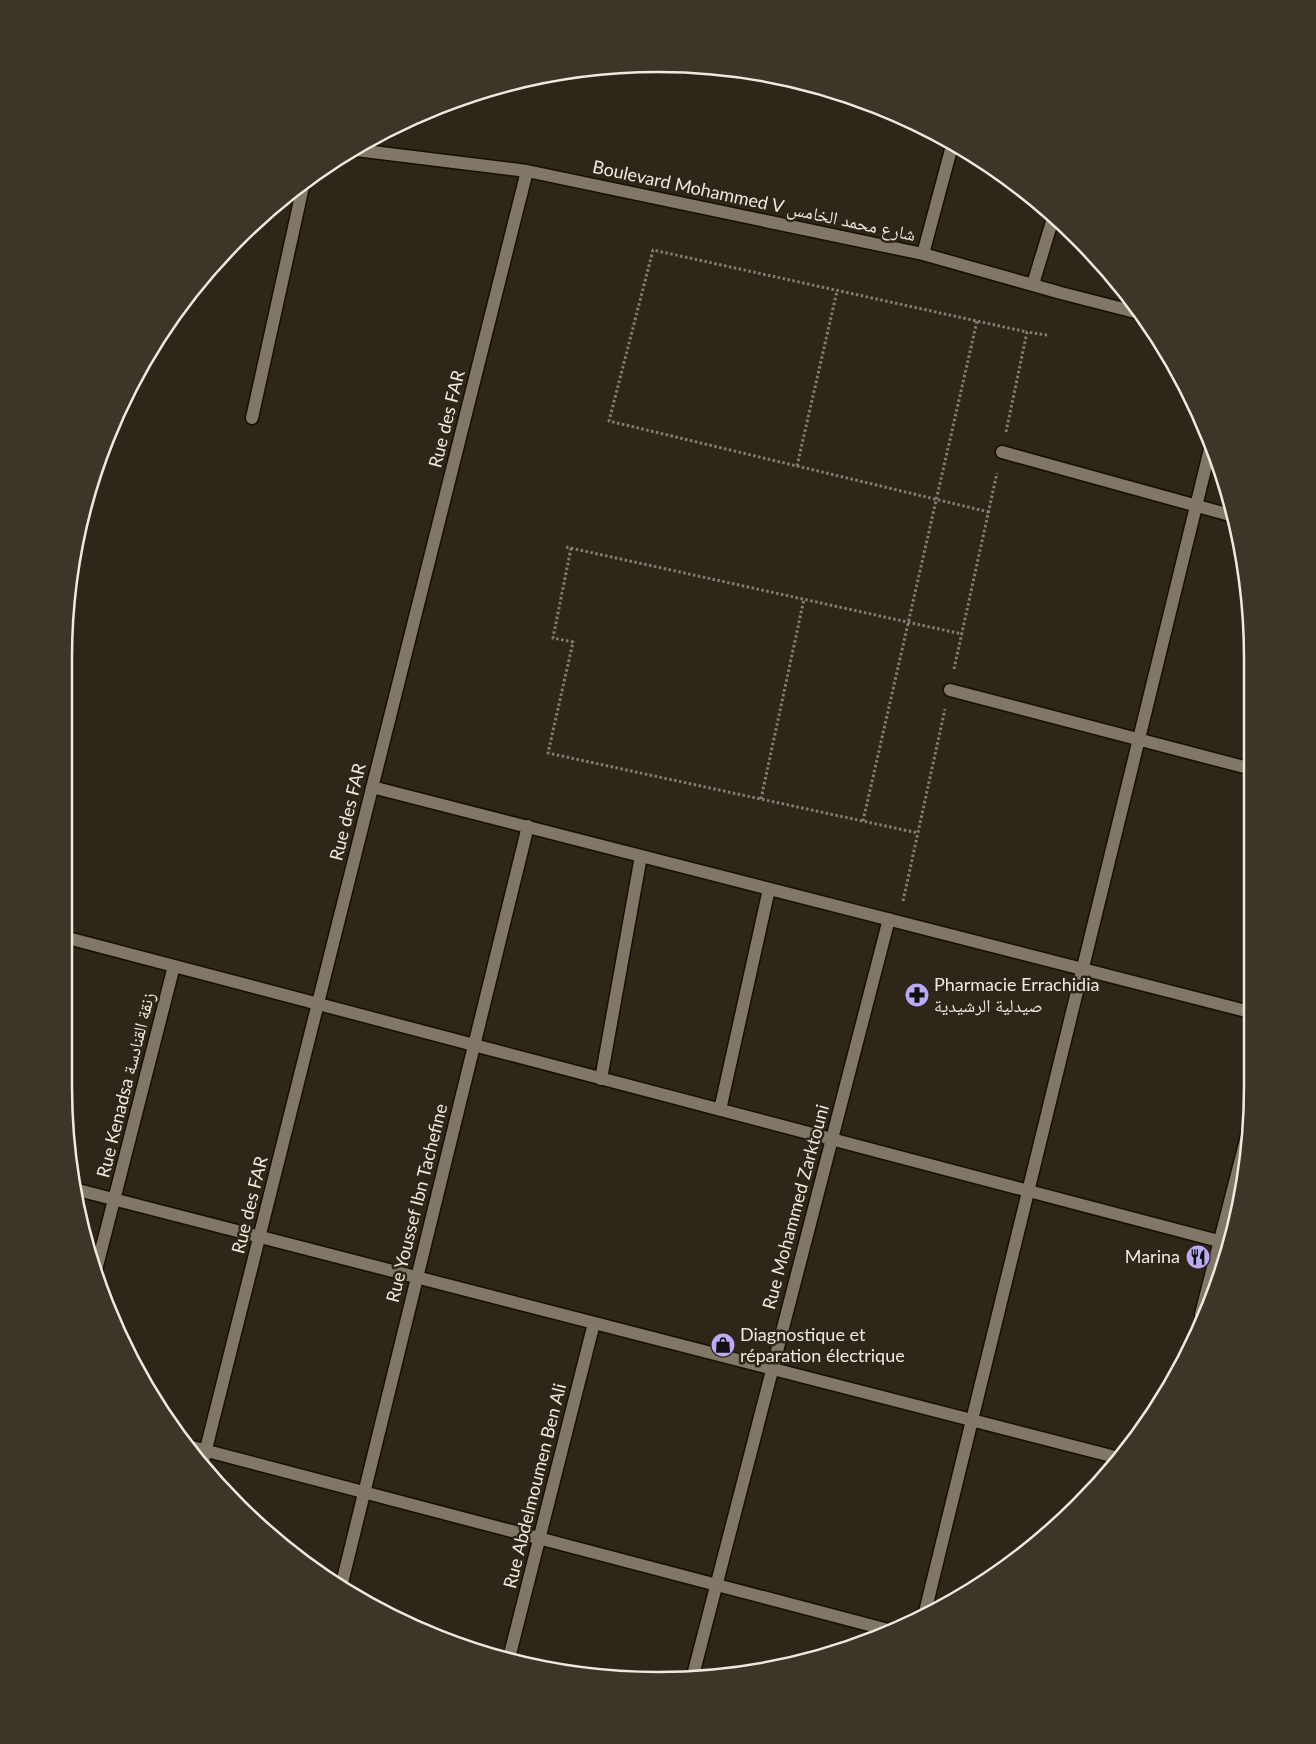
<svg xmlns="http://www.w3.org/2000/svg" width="1316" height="1744" font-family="Lato,'Noto Naskh Arabic',sans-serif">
  <rect width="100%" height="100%" fill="#2e2618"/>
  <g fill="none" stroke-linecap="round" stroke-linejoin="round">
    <defs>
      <path id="minor" d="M356,150L527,171L923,254L1061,293L1139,313
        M923,254L953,142
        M1033,284L1054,215
        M252,418L304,182
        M1002,452L1230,515
        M950,690L1248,768
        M372,787L1250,1012
        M64,937L1230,1244
        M601,1079L641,856
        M720,1110L769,889
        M78,1190L1119,1458
        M96,1270L174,966
        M1201,1314L1251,1120
        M192,1447L892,1631
        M203,1461L527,171
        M341,1587L528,826
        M925,1612L1211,445
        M509,1658L594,1323
        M692,1679L889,919"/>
    </defs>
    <use href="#minor" stroke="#160f03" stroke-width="15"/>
    <path stroke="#837c70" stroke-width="3" stroke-dasharray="2.5 2.5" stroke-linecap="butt" d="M1006,432L1027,332L1047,335
      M797,466L837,291
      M989,512L609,421L653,250L1027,332
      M566,547L962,634
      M571,548L553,638L573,642L548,753L918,833
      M954,669L997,473
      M761,799L804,599
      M863,821L977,321
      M903,901L945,709"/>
    <use href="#minor" stroke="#807767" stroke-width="12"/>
  </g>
  <defs>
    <symbol id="pharmacy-disc" viewBox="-11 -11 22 22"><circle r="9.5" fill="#bbaaf6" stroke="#2e2618"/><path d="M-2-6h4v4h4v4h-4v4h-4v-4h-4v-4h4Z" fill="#111"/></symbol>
    <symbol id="restaurant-disc" viewBox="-11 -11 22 22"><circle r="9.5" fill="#bbaaf6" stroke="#2e2618"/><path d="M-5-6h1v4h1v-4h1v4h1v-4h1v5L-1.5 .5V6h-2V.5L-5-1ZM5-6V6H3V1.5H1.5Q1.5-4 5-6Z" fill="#111"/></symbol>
    <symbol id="shop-disc" viewBox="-11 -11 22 22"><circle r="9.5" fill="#bbaaf6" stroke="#2e2618"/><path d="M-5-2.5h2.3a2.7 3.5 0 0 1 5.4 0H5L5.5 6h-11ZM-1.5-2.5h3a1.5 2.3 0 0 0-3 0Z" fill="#111"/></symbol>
  </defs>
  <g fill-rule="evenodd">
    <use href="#pharmacy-disc" x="903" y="981" width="28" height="28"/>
    <use href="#restaurant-disc" x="1184" y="1243" width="28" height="28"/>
    <use href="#shop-disc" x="709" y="1331" width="28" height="28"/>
  </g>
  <g text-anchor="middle" stroke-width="5" stroke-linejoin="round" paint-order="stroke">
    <g font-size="18" fill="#eeeae0" stroke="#2e2618">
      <text transform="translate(754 201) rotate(12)" y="6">Boulevard Mohammed V شارع محمد الخامس</text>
      <text transform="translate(447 419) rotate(-76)" y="6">Rue des FAR</text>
      <text transform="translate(348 812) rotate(-76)" y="6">Rue des FAR</text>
      <text transform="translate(126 1085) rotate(-76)" y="6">Rue Kenadsa زنقة القنادسة</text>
      <text transform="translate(417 1203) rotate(-76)" y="6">Rue Youssef Ibn Tachefine</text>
      <text transform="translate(250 1205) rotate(-76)" y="6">Rue des FAR</text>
      <text transform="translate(796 1207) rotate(-75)" y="6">Rue Mohammed Zarktouni</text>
      <text transform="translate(535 1486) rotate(-76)" y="6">Rue Abdelmoumen Ben Ali</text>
    </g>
    <g font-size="18" fill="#eeeae0" stroke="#2e2618" text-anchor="start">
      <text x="934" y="991">Pharmacie Errachidia<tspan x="934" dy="21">صيدلية الرشيدية</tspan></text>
      <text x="1180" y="1263" text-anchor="end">Marina</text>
      <text x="740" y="1341">Diagnostique et<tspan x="740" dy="21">réparation électrique</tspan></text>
    </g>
  </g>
  <path d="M0 0H1316V1744H0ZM658 72H658A586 586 0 0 1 1244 658V1086A586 586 0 0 1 658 1672H658A586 586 0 0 1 72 1086V658A586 586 0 0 1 658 72Z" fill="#3d3628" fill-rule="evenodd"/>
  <path fill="none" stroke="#eeeae0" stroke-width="2.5" d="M658 72H658A586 586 0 0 1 1244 658V1086A586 586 0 0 1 658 1672H658A586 586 0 0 1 72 1086V658A586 586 0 0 1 658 72Z"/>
</svg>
